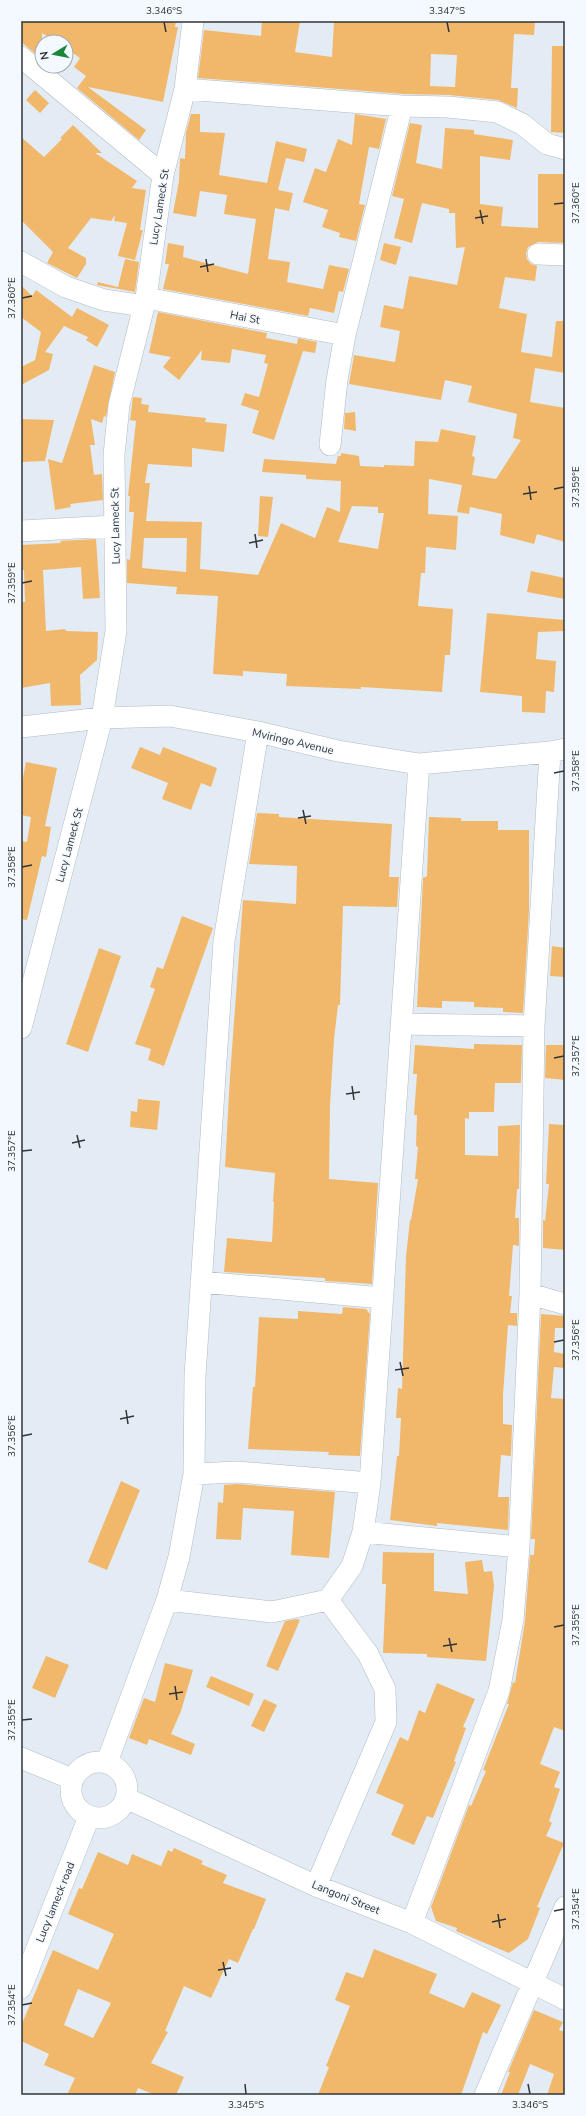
<svg xmlns="http://www.w3.org/2000/svg" width="586" height="2116" font-family="'Nunito Sans',sans-serif">
  <rect width="100%" height="100%" fill="#e3ecf4"/>
  <path fill="#f1b86c" fill-rule="evenodd" d="M21,21H176L175,27H178L163,102L88,87L146,130L139,140L77,88L86,76L74,67L80,58L66,48V42H56L42,33V59L21,42Z
    M262,21H300L295,52L332,57L334,21H535L534,35L514,34L511,88H518L517,108L498,100L449,95L403,94L198,78L204,30L261,36ZM431,54L457,55L455,87L430,86Z
    M552,46H565V133L551,132Z
    M35,90L49,103L40,113L26,100Z
    M191,114H200V132L225,133L219,175L267,183L276,141L307,149L304,162L286,158L278,190L293,193L289,211L275,208L268,259L290,262L287,282L323,289L329,265L349,269L343,292L339,291L334,313L310,308L308,316L163,289L169,264H165L168,243L184,246L183,257L248,274L256,219L224,214L227,195L200,191L196,217L173,213L179,181L180,158L185,159L186,133Z
    M355,114L386,119L379,149L369,147L359,204L365,205L356,241L339,237L340,233L322,227L328,210L303,202L315,168L326,172L338,139L352,145Z
    M410,123L422,125L416,163L442,169L445,128L474,130V134L513,140L510,160L480,156V204L503,207L501,226L538,228V174H565V243L538,242L528,247L526,253L527,259L531,264L537,266L535,281L505,277L499,308L527,314L521,352L552,357L556,321H565V373L535,368L530,402L565,408V542L537,534L534,544L500,535L502,514L470,507L469,514L457,512L462,485L429,479L428,514L458,516L456,550L426,547L425,573H421L418,606L453,609L450,655H445L442,692L361,687V689L286,686L287,674L243,671V676L213,674L218,596L176,594L177,587L127,583V559L130,560L134,512H129L130,496H128L136,421L130,420L133,397L142,398L141,404L149,405L148,412L206,418L205,422L227,424L224,452L192,448V467L148,464L145,483H150L146,521L202,522L200,569L258,575L281,523L315,538L327,507L340,512L341,481L306,479V475L262,472L264,459L336,464L338,456H341V453L359,456L360,466L384,467V465L414,466L415,441L438,442L441,429L476,436L472,456L475,457L472,475L496,479L521,440L513,438L517,414L468,402L472,386L445,380L441,400L349,384L354,355L395,362L400,331L380,327L384,305L403,309L409,276L457,285L465,247L456,248L455,213H449V209L422,203L412,243L394,238L404,199L392,196ZM352,506L378,507V513H384L378,549L338,542ZM144,538H187L186,572L142,568Z
    M73,125L102,153H95L137,181L132,188L146,190L140,230H143L135,260L118,256L127,223L114,221L115,215L111,221L91,218L68,248L86,258V264L77,278L47,263L53,252L21,220V137L44,157L62,139L60,138Z
    M384,243L401,247L396,265L380,260Z
    M125,259L139,262L135,292L97,285L98,282L118,287Z
    M21,285L32,296L36,290L72,317L77,308L109,325L97,347L86,340L88,337L64,326L45,352L53,354L49,370L21,385V367L35,360L41,332L21,317Z
    M158,312L267,333L266,338L297,344L298,338L317,342L315,353L303,351L274,440L252,433L259,411L241,405L245,393L259,397L268,364L264,363L266,355L232,349L230,363L201,360L202,350L179,380L163,367L171,357L149,353Z
    M94,365L115,372L106,417L104,416L102,423L91,419L95,445H90L94,475L102,474L103,500L70,504L71,507L55,510L48,459L62,463Z
    M355,412L356,431L344,429L345,413Z
    M21,419L54,420L45,461L21,462Z
    M260,496L273,497L268,537L258,536Z
    M96,539L100,598L83,599L81,567L43,570L46,631L65,629L66,631L98,632L97,660L80,675L81,705L51,706L50,683L21,688V602H25L24,570H21V545L61,543L60,541Z
    M531,571L565,578V599L527,592Z
    M487,613L565,620V631L538,632L536,659L556,661L554,692L546,691L545,713L522,712V696L480,692Z
    M140,747L160,755L163,747L217,768L211,787L201,783L191,810L162,799L168,783L131,768Z
    M26,762L57,768L45,826L51,827L46,857L42,856L27,920L21,919V841L27,842L31,817L21,815V788Z
    M257,813L279,814V817L392,824L389,877H399L397,907L343,906L340,1005H338L334,1039L330,1105L329,1179L378,1183L372,1284L325,1281V1278L224,1272L227,1238L272,1242L274,1202H273L275,1173L225,1167L230,1076L243,900L296,904L297,866L249,864Z
    M429,817L461,818V821H498V830H529V911L523,1013L503,1012V1008L474,1007V1002L442,1001V1008L417,1007L423,878L427,876Z
    M182,916L213,928L164,1066L148,1060L151,1049L135,1044L155,989L150,987L157,967L163,969Z
    M552,946L565,948V977L550,976Z
    M99,948L121,956L88,1052L66,1044Z
    M474,1044L522,1045L521,1083H495L494,1112H469V1119L465,1118V1155L498,1156V1126L520,1125L519,1189H517L515,1218H519V1246L513,1245L509,1296H512L510,1313H517V1326L508,1325L503,1395V1424L512,1425L511,1456L501,1455L498,1497H509L508,1530L437,1523V1526L390,1520L397,1456H399L401,1418H396L398,1388L402,1389L406,1256L410,1220H411L418,1179H415L418,1147L416,1146L417,1115H414L417,1074H413L415,1045L474,1049Z
    M546,1045H565V1080L545,1078Z
    M138,1099L160,1101L157,1130L130,1127L131,1111L137,1112Z
    M549,1124L565,1125V1250L543,1248V1220L545,1221L549,1184H546Z
    M343,1307L366,1309L370,1314L360,1456L328,1455L329,1452L248,1449L253,1387H255L259,1317L298,1319V1311L342,1314Z
    M541,1314L565,1316V1328H555L554,1352L565,1354V1368L554,1367L551,1398L565,1399V1731L554,1727L540,1764L560,1772L554,1787L560,1789L549,1821L552,1823L546,1836L564,1843L537,1907L540,1908L528,1939L509,1953L456,1931L457,1928L436,1921L431,1907L469,1805L471,1806L486,1771L483,1770L509,1704H507L513,1682L515,1683L525,1621L530,1555H534L535,1539H531Z
    M121,1481L140,1490L107,1570L88,1562Z
    M237,1484L335,1492L329,1558L291,1555L294,1511L243,1508L241,1540L216,1539L218,1502L223,1503L224,1485Z
    M383,1552L434,1553V1591L468,1594L465,1562L482,1560L484,1572L492,1571L494,1586L486,1661L427,1657V1654L383,1653L386,1584H382Z
    M297,1619L300,1620L278,1671L266,1666L285,1621Z
    M46,1656L69,1665L55,1698L32,1688Z
    M165,1663L193,1670L181,1711L171,1734L195,1744L191,1755L149,1739L147,1745L129,1738L144,1698L155,1702Z
    M211,1676L254,1694L249,1706L206,1687Z
    M437,1683L475,1699L463,1727L466,1728L454,1761L456,1762L433,1818L427,1816L414,1845L391,1835L404,1805L376,1793L400,1737L408,1741L419,1710L425,1713Z
    M264,1699L277,1705L264,1732L251,1726Z
    M174,1848L203,1861L201,1864L227,1875L223,1883L266,1899L254,1929H253L238,1963L229,1959L211,1998L184,1986L165,2031L168,2032L151,2063L184,2077L176,2095H155L138,2088L135,2095H67L75,2078L44,2065L49,2054L21,2041V2026L53,1950L98,1970L114,1934L68,1914L79,1888L82,1889L98,1852L128,1865L132,1854L161,1866L168,1850L172,1852ZM78,1989L111,2003L93,2038L64,2025Z
    M374,1949L437,1974L429,1993L464,2008L472,1992L501,2005L487,2034L483,2032L461,2095H318L329,2067L326,2066L350,2006L335,2000L346,1972L363,1978Z
    M534,2010L563,2022L559,2030L565,2032V2095H547L554,2074L530,2064L518,2095H501L510,2072H508Z"/>
  <g fill="none" stroke-linecap="round" stroke-linejoin="round">
    <defs>
      <path id="minor" d="M21,57L163,175
        M185,89L402,106L448,107L497,112L522,124L547,144L565,149
        M538,254L565,255
        M21,262L66,287L104,300L144,306
        M146,298L345,335
        M330,445L337,380L345,335L402,106
        M21,531L114,526
        M21,727L102,718L170,716L258,732L338,751L419,764L550,752L565,749
        M401,1024L534,1026
        M21,1028L102,718L116,631L114,455L119,405L146,298L163,175L185,89L193,21
        M201,1282L383,1298
        M530,1294L565,1304
        M194,1474L237,1472L370,1483
        M363,1532L519,1547
        M167,1600L272,1612L328,1600L352,1566L363,1532L370,1483L419,764
        M21,1758L72,1779
        M71 1790a28 28 0 1 1 56 0a28 28 0 1 1-56 0Z
        M107,1762L167,1600L179,1557L194,1474L195,1376L224,941L258,732
        M126,1798L316,1886L412,1923L565,1999
        M316,1886L386,1722L385,1689L368,1654L328,1600
        M412,1923L499,1691L513,1620L519,1547L530,1294L534,1026L550,752
        M21,1988L89,1817
        M485,2095L565,1907"/>
    </defs>
    <use href="#minor" stroke="#b2bbc2" stroke-width="22"/>
    <use href="#minor" stroke="#fff" stroke-width="21"/>
  </g>
  <path fill="none" stroke="#313538" stroke-width="1.5" d="M164,22L166,32M447,22L449,32M554,204L564,203M480,210L483,224M475,218L488,216M206,259L208,272M200,267L214,264M22,298L32,296M529,486L531,500M554,489L564,487M523,494L537,492M255,534L257,548M249,543L263,540M22,583L32,581M554,773L564,771M303,810L306,824M298,818L311,816M22,867L32,865M554,1058L564,1056M352,1086L354,1100M346,1094L360,1092M77,1135L80,1148M72,1143L85,1140M22,1151L32,1150M554,1342L564,1340M400,1362L403,1376M395,1370L409,1368M126,1410L128,1424M120,1419L134,1416M22,1436L32,1434M554,1627L564,1625M449,1638L452,1652M443,1646L457,1644M175,1686L177,1700M169,1694L183,1692M22,1720L32,1719M554,1911L564,1909M498,1914L500,1928M492,1922L506,1919M223,1962L226,1976M218,1970L231,1968M22,2005L32,2003M245,2084L246,2094M528,2084L530,2094"/>
  <g text-anchor="middle" stroke-width="3" stroke-linejoin="round" paint-order="stroke">
    <g font-size="11" fill="#313538" stroke="#f3f9fe">
      <text transform="translate(159 207) rotate(-81)" y="4">Lucy Lameck St</text>
      <text transform="translate(245 317) rotate(11)" y="4">Hai St</text>
      <text transform="translate(115 526) rotate(-91)" y="4">Lucy Lameck St</text>
      <text transform="translate(293 741) rotate(13)" y="4">Mviringo Avenue</text>
      <text transform="translate(69 845) rotate(-75)" y="4">Lucy Lameck St</text>
      <text transform="translate(346 1897) rotate(22)" y="4">Langoni Street</text>
      <text transform="translate(55 1902) rotate(-68)" y="4">Lucy lameck road</text>
    </g>
  </g>
  <rect width="586" height="2116" fill="none" stroke="#f3f9fe" stroke-width="44"/>
  <g transform="translate(54 54) rotate(260)"><circle r="19" fill="#f3f9fe" stroke="#a5abaf"/>
  <path d="M0-3L7 15L0 10L-7 15Z" fill="#1c853a"/>
  <text y="-6" font-size="11" font-weight="bold" text-anchor="middle" fill="#313538">N</text>
  </g>
  <rect x="22" y="22" width="542" height="2072" fill="none" stroke="#313538" stroke-width="1.5"/>
  <g font-size="10" text-anchor="middle" fill="#313538">
    <text x="164" y="14">3.346°S</text>
    <text x="447" y="14">3.347°S</text>
    <text transform="translate(575 203) rotate(-90)" y="4">37.360°E</text>
    <text transform="translate(11 298) rotate(-90)" y="4">37.360°E</text>
    <text transform="translate(575 487) rotate(-90)" y="4">37.359°E</text>
    <text transform="translate(11 583) rotate(-90)" y="4">37.359°E</text>
    <text transform="translate(575 771) rotate(-90)" y="4">37.358°E</text>
    <text transform="translate(11 867) rotate(-90)" y="4">37.358°E</text>
    <text transform="translate(575 1056) rotate(-90)" y="4">37.357°E</text>
    <text transform="translate(11 1151) rotate(-90)" y="4">37.357°E</text>
    <text transform="translate(575 1340) rotate(-90)" y="4">37.356°E</text>
    <text transform="translate(11 1436) rotate(-90)" y="4">37.356°E</text>
    <text transform="translate(575 1625) rotate(-90)" y="4">37.355°E</text>
    <text transform="translate(11 1720) rotate(-90)" y="4">37.355°E</text>
    <text transform="translate(575 1909) rotate(-90)" y="4">37.354°E</text>
    <text transform="translate(11 2005) rotate(-90)" y="4">37.354°E</text>
    <text x="246" y="2108">3.345°S</text>
    <text x="530" y="2108">3.346°S</text>
  </g>
</svg>
